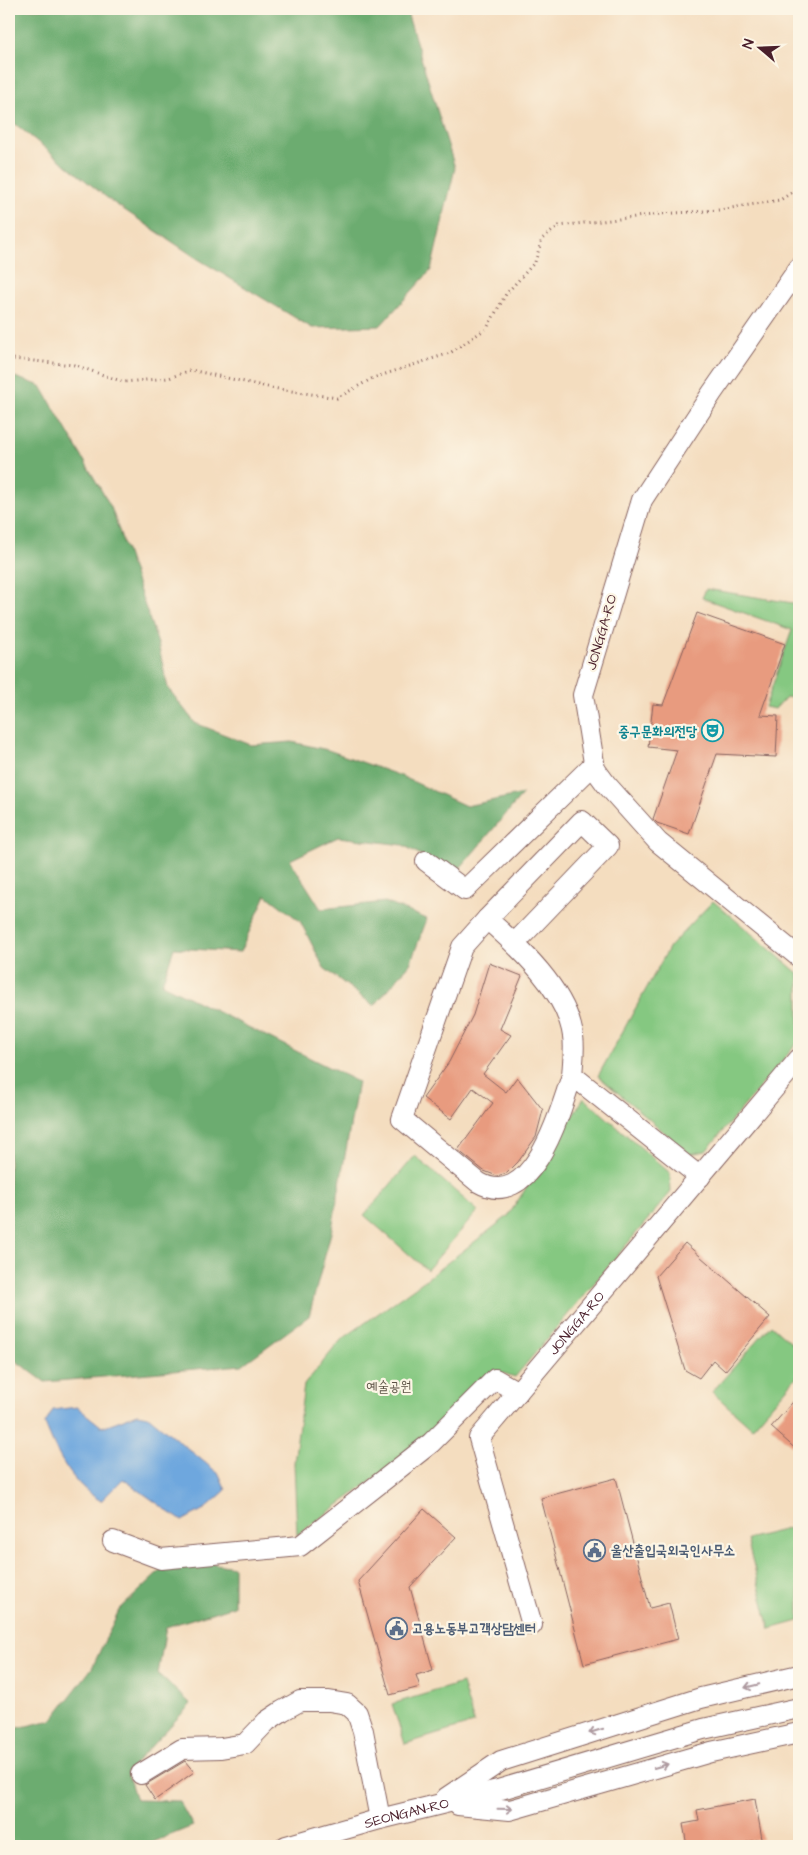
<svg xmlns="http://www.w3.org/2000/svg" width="808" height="1855" font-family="'Architects Daughter','Poor Story',sans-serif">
  <rect width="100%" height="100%" fill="#fcf5e5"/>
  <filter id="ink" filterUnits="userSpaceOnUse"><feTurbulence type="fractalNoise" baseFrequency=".02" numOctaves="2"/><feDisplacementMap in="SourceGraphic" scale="10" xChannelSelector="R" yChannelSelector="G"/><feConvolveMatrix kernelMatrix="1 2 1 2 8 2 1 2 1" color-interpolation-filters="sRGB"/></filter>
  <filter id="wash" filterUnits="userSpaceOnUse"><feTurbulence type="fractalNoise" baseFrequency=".0096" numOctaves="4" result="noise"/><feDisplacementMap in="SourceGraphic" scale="20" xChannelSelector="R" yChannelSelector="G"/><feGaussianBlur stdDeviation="1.12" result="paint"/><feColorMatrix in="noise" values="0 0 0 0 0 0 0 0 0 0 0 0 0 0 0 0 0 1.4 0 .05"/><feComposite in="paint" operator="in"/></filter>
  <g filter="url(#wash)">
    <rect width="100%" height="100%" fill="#f4ddbf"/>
    <path fill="#85c881" stroke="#687456" d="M706,589L799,604V699L786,697L775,709L765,707L792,630L702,598Z
      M713,901L799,974V1041L706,1151L690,1154L598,1076L670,946Z
      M584,1098L670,1173L671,1192L515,1377L500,1372L425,1442L297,1535L294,1463L304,1385L341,1340L421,1283L508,1216Z
      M415,1156L478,1211L427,1270L364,1215Z
      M771,1325L799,1350V1374L752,1428L712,1392Z
      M799,1526V1621L770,1629L747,1539Z
      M462,1683L474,1723L405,1744L392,1704Z"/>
    <path fill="#6cac6f" stroke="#5b664d" d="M9,9H406L455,168L431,270L380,326L312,328L198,259L111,201L9,119Z
      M9,375L41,386L111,507L158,644L168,688L195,723L251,745L292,742L328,750L401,776L466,806L523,794L455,874L403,845L338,837L290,860L321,909L385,902L427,919L410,964L374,1006L324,968L300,921L266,895L240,952L174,948L162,984L358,1082L332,1229L309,1316L242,1365L45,1382L9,1356Z
      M175,1557L234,1567V1606L166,1627L158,1674L191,1704L127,1772L136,1800L179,1801L193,1826L143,1846H9V1730L52,1720L92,1668L119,1610Z"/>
    <path fill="#6ea7de" stroke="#5c6384" d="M77,1407L102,1427L137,1414L148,1416L219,1474L226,1490L206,1508L182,1521L123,1479L101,1501C72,1484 57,1455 45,1424L53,1410Z"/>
    <g id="blocks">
      <path fill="#e89b7f" d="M697,613L785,644L760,715L778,716L776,757L717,754L689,834L657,823L653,819L677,750L648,747L653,704L663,705Z
        M489,963L522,976L500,1029L511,1035L483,1074L506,1092L517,1077L543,1110L536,1137L518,1162L507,1173L497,1176L484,1171L458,1150L493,1103L473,1088L451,1119L423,1098L449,1062L473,1015Z
        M685,1243L770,1317L725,1371L713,1360L699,1378L685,1370L656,1276Z
        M799,1395V1452L771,1427Z
        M616,1478L650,1608L669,1603L678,1639L584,1664L541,1498Z
        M424,1509L456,1537L410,1587L433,1670L416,1675L420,1687L390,1695L358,1581Z
        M185,1761L194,1772L155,1800L145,1785Z
        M755,1799L762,1839L747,1842L748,1846H687L683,1824L699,1821L697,1810Z"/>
    </g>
  </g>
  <g filter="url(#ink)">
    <use href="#blocks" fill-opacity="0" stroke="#86625f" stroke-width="1"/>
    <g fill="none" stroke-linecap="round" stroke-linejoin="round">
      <defs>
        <g id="minor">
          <path d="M799,268L712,393L642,500L583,695L595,769L606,784L658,842L799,957"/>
          <path d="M426,861L465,890L594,764"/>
          <path d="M487,919L582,821L608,846L515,943"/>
          <path d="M572,1075C561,1110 532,1214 478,1182L402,1119L462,947L487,919C519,947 567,991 573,1036C575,1049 573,1062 572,1075L700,1177"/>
          <path d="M113,1541L161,1559L300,1546L431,1443L495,1379L518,1392"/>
          <path id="s1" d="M532,1625L479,1438L799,1059"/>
          <path d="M141,1774L182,1749L221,1748L245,1744L267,1721L282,1711L300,1701H329L347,1704L357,1713L363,1731L380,1819"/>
          <path d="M446,1798L501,1761L701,1698L799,1675"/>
          <path d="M458,1805L510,1810L711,1752L799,1733"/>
          <path id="s2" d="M286,1846L380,1819L498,1790L703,1729L799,1708"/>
        </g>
      </defs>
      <use href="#minor" stroke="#86625f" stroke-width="22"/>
      <path stroke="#86625f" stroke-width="3" stroke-dasharray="1 4" stroke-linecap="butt" d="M9,361L13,359L74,365L124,382L169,378L191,370L272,388L337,398L373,378L450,353L487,328L506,294L535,262L542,239L559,226L661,214L719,210L780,200L799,188"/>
      <use href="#minor" stroke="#fff" stroke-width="20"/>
    </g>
    <defs><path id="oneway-shaft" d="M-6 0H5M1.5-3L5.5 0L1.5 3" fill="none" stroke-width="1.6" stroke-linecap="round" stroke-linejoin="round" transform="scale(1.25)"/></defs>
    <g stroke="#ae9aa0">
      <use href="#oneway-shaft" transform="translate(752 1686) rotate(167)"/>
      <use href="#oneway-shaft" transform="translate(596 1731) rotate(163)"/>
      <use href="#oneway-shaft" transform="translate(661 1766) rotate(-16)"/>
      <use href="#oneway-shaft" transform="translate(505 1809) rotate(1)"/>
    </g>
  </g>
  <defs>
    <symbol id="theatre-ring" viewBox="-11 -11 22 22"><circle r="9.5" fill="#fcf5e5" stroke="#0f9aa8" stroke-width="1.5"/><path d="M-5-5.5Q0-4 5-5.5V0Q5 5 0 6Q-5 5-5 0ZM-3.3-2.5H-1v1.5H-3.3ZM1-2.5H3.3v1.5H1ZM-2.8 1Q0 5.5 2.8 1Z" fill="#0f9aa8"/></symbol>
    <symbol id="civic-ring" viewBox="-11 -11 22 22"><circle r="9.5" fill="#fcf5e5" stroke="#5c6f8a" stroke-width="1.5"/><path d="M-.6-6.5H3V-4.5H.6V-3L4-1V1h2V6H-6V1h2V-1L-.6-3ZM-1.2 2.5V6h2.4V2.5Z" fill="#5c6f8a"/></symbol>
  </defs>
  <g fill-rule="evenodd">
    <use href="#theatre-ring" x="700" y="718" width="25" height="25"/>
    <use href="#civic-ring" x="582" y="1538" width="25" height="25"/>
    <use href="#civic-ring" x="384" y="1616" width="25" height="25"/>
  </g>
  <g text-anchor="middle" stroke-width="4.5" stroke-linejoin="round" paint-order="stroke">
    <g font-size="14" fill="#4a1f2b" stroke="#fcf5e5">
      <text transform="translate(601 632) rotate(-74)" y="5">JONGGA-RO</text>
      <text dy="5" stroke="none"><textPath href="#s1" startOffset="345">JONGGA-RO</textPath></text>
      <text dy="5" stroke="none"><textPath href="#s2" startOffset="125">SEONGAN-RO</textPath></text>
    </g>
    <g font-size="14" font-weight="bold" fill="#0d838f" stroke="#fcf5e5" text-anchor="end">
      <text x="697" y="736">중구문화의전당</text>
    </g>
    <g font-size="14" fill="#5c5245" stroke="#fcf5e5">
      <text x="389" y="1391">예술공원</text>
    </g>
    <g font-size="14" font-weight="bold" fill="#4e5e75" stroke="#fcf5e5" text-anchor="start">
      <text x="611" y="1555">울산출입국외국인사무소</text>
      <text x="412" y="1633">고용노동부고객상담센터</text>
    </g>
  </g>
  <rect width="808" height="1855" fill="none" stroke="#fcf5e5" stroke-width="30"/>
  <g transform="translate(760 48) rotate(289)" stroke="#fcf5e5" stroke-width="4" paint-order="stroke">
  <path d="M0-4L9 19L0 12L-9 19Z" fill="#4a1f2b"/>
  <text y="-8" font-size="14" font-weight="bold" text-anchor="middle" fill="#4a1f2b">N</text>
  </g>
</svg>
